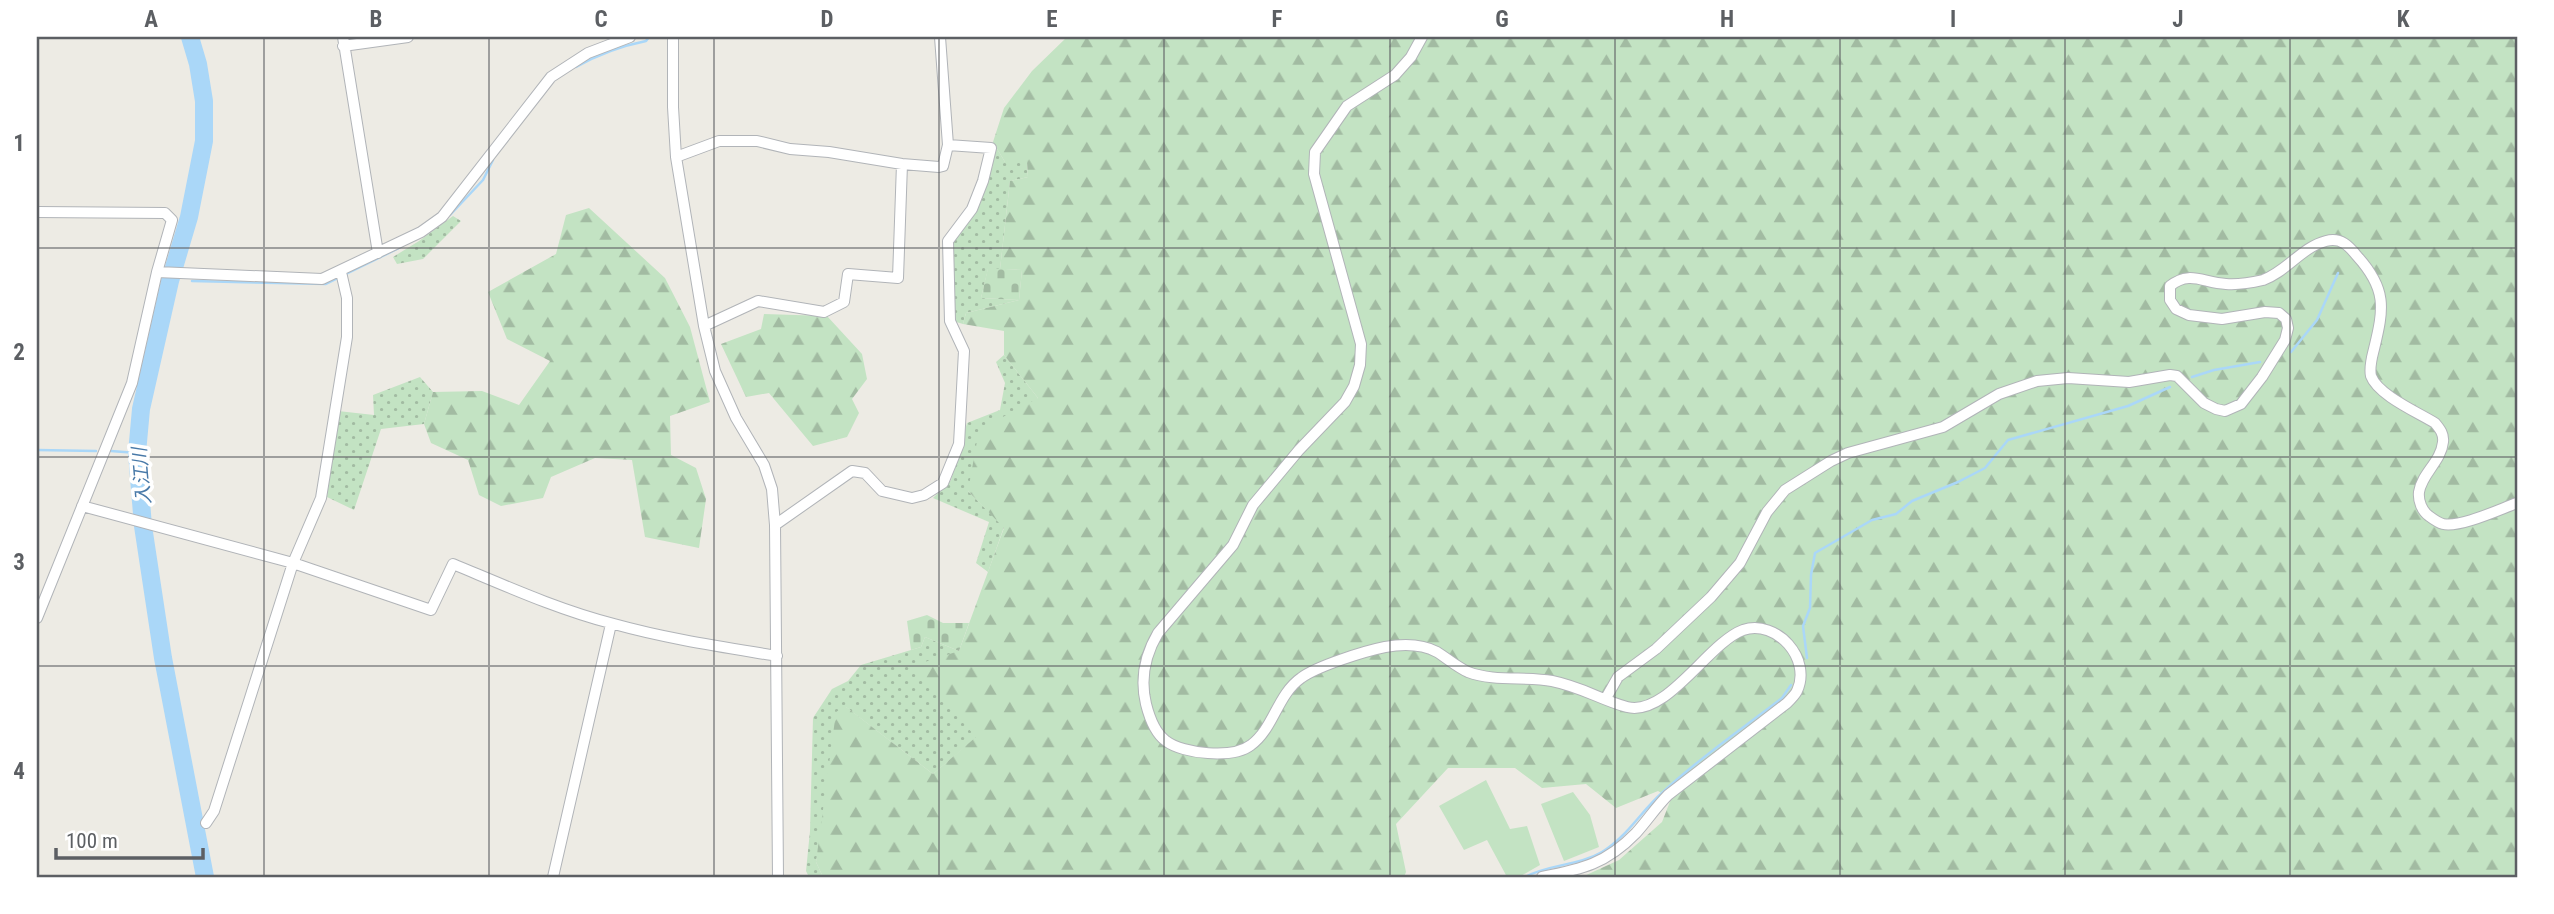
<svg xmlns="http://www.w3.org/2000/svg" width="2554" height="914" font-family="'Roboto Condensed','Noto Sans JP',sans-serif">
  <defs>
    <pattern id="grass-dots" width="8" height="8" patternUnits="userSpaceOnUse" patternTransform="scale(1.75)"><rect width="8" height="8" fill="#c3e3c3"/><path d="M2 2h.1M6 6h.1" fill="none" stroke="#a2bba2" stroke-width="1.8" stroke-linecap="round"/></pattern>
    <pattern id="forest-firs" width="22" height="20" patternUnits="userSpaceOnUse" patternTransform="scale(1.75)"><rect width="22" height="20" fill="#c3e3c3"/><path d="M5 1l3.5 6h-7zM16 11l3.5 6h-7z" fill="#a2bba2"/></pattern>
    <pattern id="cemetery-stones" width="16" height="16" patternUnits="userSpaceOnUse" patternTransform="scale(1.75)"><rect width="16" height="16" fill="#c3e3c3"/><path d="M2 7V4a2 2 0 0 1 4 0v3zM10 15v-3a2 2 0 0 1 4 0v3z" fill="#a2bba2"/></pattern>
  </defs>
  <rect width="100%" height="100%" fill="#edebe4"/>
  <path fill="url(#grass-dots)" d="M993,142L1005,162H1027L1028,177L1010,181L1000,269H988L981,298L1019,300L966,313L963,324L953,321L952,242L978,208L993,165Z
    M453,216L461,221L423,259L397,264L393,257L419,241Z
    M1004,355L1038,398L968,491L1004,527L988,572L976,563L989,522L933,498L951,480L967,423L1000,410L1005,383L996,362Z
    M420,377L433,392L424,424L381,429L354,510L327,497L338,411L374,415L373,395Z
    M925,637L959,651L977,737L933,774L846,707L816,862L823,877H809L806,871L810,831L813,718L832,689L848,681L861,665L921,647Z"/>
  <path fill="url(#forest-firs)" d="M1067,37H2517V877H1582L1619,860L1662,822L1671,799L1658,791L1616,808L1586,784L1542,788L1515,768H1448L1396,824L1406,872L1404,877H823L816,862L836,712L845,706L933,774L976,737L912,666L959,651L1004,528L968,491L979,430L1038,398L1004,355V331L963,324L966,313L1019,300L1022,270L1000,269L1010,181L1028,177L1027,162H1005L993,142L1004,108L1032,71Z
    M589,208L665,278L690,327L710,402L670,416L671,455L696,468L706,499L699,548L645,537L632,460L595,458L551,477L543,498L501,506L479,495L468,460L431,443L424,424L433,392L482,391L519,405L550,361L507,339L488,292L556,254L566,215Z
    M764,314L827,316L862,354L867,379L852,399L859,413L847,437L813,446L769,393L746,397L721,344L761,329Z"/>
  <path fill="url(#cemetery-stones)" d="M988,268L1022,270L1019,300L981,298Z
    M927,615L943,623H969L959,651L925,637L921,647L911,650L907,621Z"/>
  <path fill="#c3e3c3" d="M1486,780L1510,829L1527,826L1540,865L1519,877H1507L1487,840L1464,850L1439,806Z
    M1573,792L1590,815L1599,847L1564,861L1541,804Z"/>
  <g fill="none" stroke-linecap="round" stroke-linejoin="round">
    <path stroke="#aad7f8" stroke-width="2.5" d="M576,67C597,55 621,46 646,41L649,37
      M450,215L483,180L493,160
      M344,275L401,247
      M192,281L326,284L338,278
      M2291,352L2317,320L2338,273
      M2192,377L2214,370L2260,362
      M37,450L96,451
      M111,451L137,453
      M1807,658L1803,626L1810,608L1811,575L1815,553L1872,520L1896,514L1912,501L1958,482L1985,468L2008,440L2128,406L2170,387
      M1525,877C1549,864 1578,866 1602,852C1627,837 1641,811 1663,792C1699,758 1742,729 1782,698L1791,685"/>
    <path stroke="#aad7f8" stroke-width="18" d="M190,37L198,64L204,101V141L189,217L170,281L141,409L137,453L143,526L163,658L205,877"/>
    <defs>
      <path id="minor" d="M343,37L378,253
        M673,37V107L676,157L704,326L715,371L736,418L764,465L772,489L775,525L778,877
        M940,37L948,145
        M1422,37L1411,57L1395,75L1347,106L1315,152L1314,174L1361,344L1360,365L1354,386L1345,402L1299,450L1253,505L1233,545L1158,633C1145,655 1140,679 1146,704C1149,716 1155,733 1166,741C1183,754 1233,759 1251,745C1274,728 1277,695 1301,678C1317,666 1365,651 1385,647C1402,644 1422,644 1437,652C1448,659 1457,667 1468,672C1494,682 1526,676 1552,681C1582,687 1601,700 1627,707C1667,717 1708,643 1743,630C1777,619 1812,659 1797,691C1795,695 1790,700 1787,703L1668,795C1656,807 1647,821 1636,833C1606,864 1582,869 1542,877
        M343,46L408,37
        M676,157L719,141H757L790,149L829,152L902,164L939,167L943,166L948,145L991,148L983,181L972,209L948,241L950,321L964,351L959,444L943,483L924,495L912,498L882,491L865,473L852,471L775,525
        M37,212L165,213L172,220L157,272L132,383L37,618
        M157,272L322,279L421,232L442,217L551,77L588,53L630,37
        M704,326L758,301L824,312L844,302L848,274L898,278L902,164
        M82,506L293,563L431,610L453,564C506,586 559,610 614,624C668,639 723,647 777,656
        M1606,698L1618,677L1656,649L1711,597L1740,563L1767,512L1785,490L1831,461L1848,453L1943,427L1999,394L2037,381L2068,378L2129,382L2170,375L2177,376L2204,403L2216,409L2225,411L2241,404L2262,377L2285,340L2288,328L2286,319L2279,313L2265,312L2222,319L2189,315L2176,309L2170,300V286C2190,270 2203,283 2226,284C2238,285 2250,283 2263,280C2286,272 2302,247 2326,241C2341,237 2349,246 2357,256C2387,289 2384,308 2374,349C2372,357 2369,367 2371,376C2378,395 2417,412 2435,423C2440,429 2444,434 2443,442C2441,462 2422,473 2419,492C2418,501 2422,511 2429,516C2433,519 2439,523 2443,524C2460,528 2500,509 2517,503
        M206,823L214,811L293,563L321,498L347,337V298L341,272
        M553,877L611,624"/>
    </defs>
    <use href="#minor" stroke="#b1b4b8" stroke-width="12"/>
    <use href="#minor" stroke="#fff" stroke-width="10"/>
  </g>
  <path fill="none" stroke="#5c5f63" stroke-width="2" stroke-opacity="0.55" d="M264,37V877M489,37V877M714,37V877M939,37V877M1164,37V877M1390,37V877M1615,37V877M1840,37V877M2065,37V877M2290,37V877M37,248H2517M37,457H2517M37,666H2517"/>
  <g text-anchor="middle" stroke-width="7" stroke-linejoin="round" paint-order="stroke">
    <g font-size="19" font-style="italic" fill="#4879a8" stroke="#fff">
      <text transform="translate(141 476) rotate(-95)" y="7">入江川</text>
    </g>
  </g>
  <rect width="2554" height="914" fill="none" stroke="#ffffff" stroke-width="77"/>
  <path d="M56 848v10h147v-10" fill="none" stroke="#5c5f63" stroke-width="3.5"/>
  <text x="66" y="848" font-size="21" fill="#5c5f63" stroke="#ffffff" stroke-width="5" paint-order="stroke">100 m</text>
  <rect x="38" y="38" width="2478" height="838" fill="none" stroke="#5c5f63" stroke-width="2.5"/>
  <g font-size="23" text-anchor="middle" font-weight="bold" fill="#5c5f63">
    <text x="151" y="27">A</text>
    <text x="376" y="27">B</text>
    <text x="601" y="27">C</text>
    <text x="827" y="27">D</text>
    <text x="1052" y="27">E</text>
    <text x="1277" y="27">F</text>
    <text x="1502" y="27">G</text>
    <text x="1727" y="27">H</text>
    <text x="1953" y="27">I</text>
    <text x="2178" y="27">J</text>
    <text x="2403" y="27">K</text>
    <text x="19" y="151">1</text>
    <text x="19" y="360">2</text>
    <text x="19" y="570">3</text>
    <text x="19" y="779">4</text>
  </g>
</svg>
